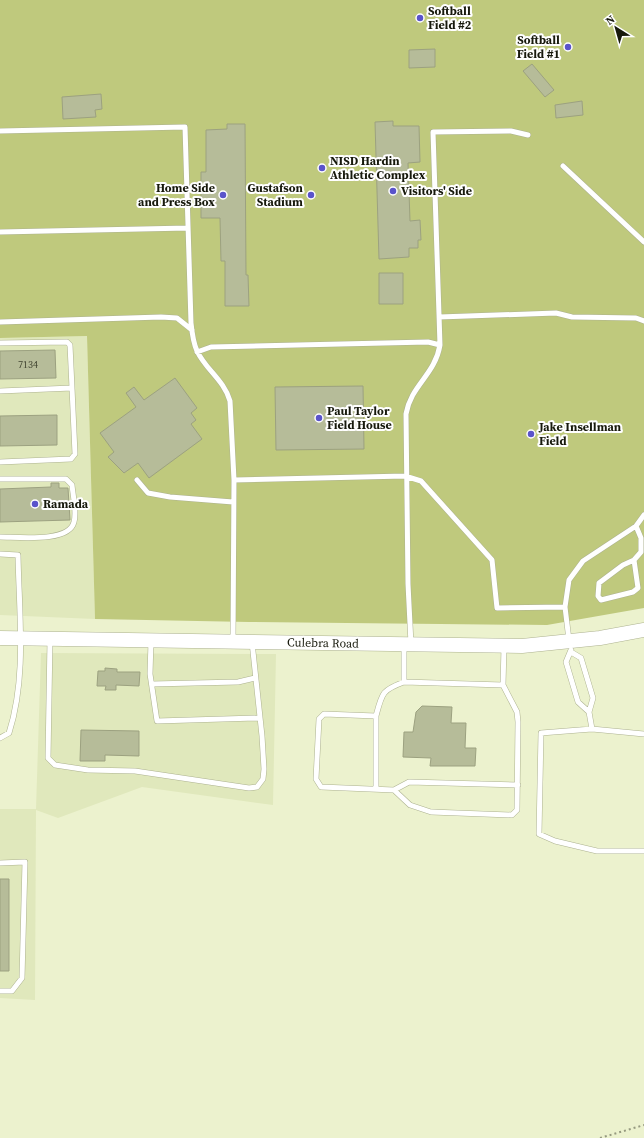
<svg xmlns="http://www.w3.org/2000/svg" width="644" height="1138" font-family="'Source Serif 4',serif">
  <rect width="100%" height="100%" fill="#ecf2ce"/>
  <path fill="#e0e8bc" d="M87,336L95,619L0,615V338Z
    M41,653L276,654L273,805L142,787L58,818L36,810L35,1000L0,998V809H36Z"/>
  <path fill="#bfc97d" d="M0,0H644V608L547,625L249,622L95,619L87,336L0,338Z"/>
  <path fill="#b6bc99" stroke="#9ca180" d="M435,49V67L409,68V50Z
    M532,64L554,90L545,97L523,71Z
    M101,94L102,109L95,110L96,117L63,119L62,97Z
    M582,101L583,115L556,118L555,105Z
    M393,121V126H419L420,162L408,163L410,221L420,220L421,240H418V248H409V257L379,259L375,122Z
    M227,124H245L246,275H248L249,306H225V261H221L220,218H201V172H206V130L227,129Z
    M379,273H403V304H379Z
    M55,350L56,378L0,379V351Z
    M175,378L197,408L191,413L196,420L191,424L202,439L149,478L138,463L124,473L108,457L114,452L100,433L136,407L126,393L134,387L144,400Z
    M363,386L364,449L276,450L275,387Z
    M57,415V445L0,446V416Z
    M51,483H59V488H68L70,520L0,522V489L51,487Z
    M105,668L117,669V672H140L139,686L116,685V690H105L106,686H97L98,671H105Z
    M422,706L452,707L451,723H466L465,748H476L475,766H430L431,758L403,757L404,732H413L416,712Z
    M81,730L139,731V756L105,755V761H80Z
    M0,879H9V971H0Z"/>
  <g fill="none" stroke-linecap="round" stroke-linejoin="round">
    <defs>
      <path id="lane" d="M0,131L185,127L191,323C192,333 193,342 197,351C206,370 224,380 230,401L234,480L233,641
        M563,166L644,242
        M0,232L188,228
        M439,317L556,313L572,317L636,318L644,321
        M0,322L161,317L177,318L192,330
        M0,343L67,342L70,345L72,388
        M197,352L211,347L428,342L440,345
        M0,391L72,388L75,454L71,459L0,462
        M0,479H66L72,485C73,496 77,512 74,522C69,543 18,537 0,537
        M137,480L148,493L170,497L233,502
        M234,480L405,476L421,481L492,560L497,608L565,607
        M0,554L18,555C19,613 27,677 9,733L0,738
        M634,560L638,588L633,592L601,600L598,596L599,583L623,565L634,560L641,552V538L636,526
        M50,640L48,758L55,765L88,770L135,771L249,788L257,787L263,779L264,769L262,736L252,642
        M569,640L565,607L569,580L583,561L636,526L644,515
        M151,641L150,674L157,721L260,718
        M411,644L408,584L406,414C411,385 435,375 440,345L433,132L511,131L528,135
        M404,646V682
        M571,650L566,662L578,702L589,712
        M571,652L581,658L593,698L589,712L592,729L541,733L539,834L555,841L597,851H644
        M152,684L238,682L255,678
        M503,685L517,712L518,722L517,810L512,815L431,812L410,805L394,790L321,787L316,779L319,719L324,714L376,716C382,693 382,690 404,682L503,685L504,647
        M376,716V789
        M592,729L644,734
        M394,790L409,782L518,785
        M0,863L25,862L22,978L12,991H0"/>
      <path id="secondary" d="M0,638L522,646L600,638L644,630"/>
    </defs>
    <use href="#lane" stroke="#adb290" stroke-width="6"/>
    <use href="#secondary" stroke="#adb290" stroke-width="15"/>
    <path stroke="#969a80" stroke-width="2" stroke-dasharray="2 3" stroke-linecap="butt" d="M600,1138L644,1125"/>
    <use href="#lane" stroke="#fff" stroke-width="5"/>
    <use href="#secondary" stroke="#fff" stroke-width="14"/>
  </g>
  <g fill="#5a53cb" stroke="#fff" stroke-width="1.5">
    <circle cx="420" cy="18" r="4"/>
    <circle cx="568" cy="47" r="4"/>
    <circle cx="322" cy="168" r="4"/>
    <circle cx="393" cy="191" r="4"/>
    <circle cx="223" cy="195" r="4"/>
    <circle cx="311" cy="195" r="4"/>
    <circle cx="319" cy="418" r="4"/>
    <circle cx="531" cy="434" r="4"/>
    <circle cx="35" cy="504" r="4"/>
  </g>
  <g text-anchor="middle" stroke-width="4" stroke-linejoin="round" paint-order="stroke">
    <g font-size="10" fill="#3f422f">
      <text x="28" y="368">7134</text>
    </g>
    <g font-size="12" font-weight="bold" fill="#17190c" stroke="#fff" text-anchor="start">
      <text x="428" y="15">Softball<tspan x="428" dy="14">Field #2</tspan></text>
      <text x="560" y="44" text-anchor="end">Softball<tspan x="560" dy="14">Field #1</tspan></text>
      <text x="330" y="165">NISD Hardin<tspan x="330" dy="14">Athletic Complex</tspan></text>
      <text x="215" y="192" text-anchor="end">Home Side<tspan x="215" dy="14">and Press Box</tspan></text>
      <text x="303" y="192" text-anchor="end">Gustafson<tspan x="303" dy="14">Stadium</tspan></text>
      <text x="401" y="195">Visitors' Side</text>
      <text x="327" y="415">Paul Taylor<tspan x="327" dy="14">Field House</tspan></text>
      <text x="539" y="431">Jake Insellman<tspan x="539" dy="14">Field</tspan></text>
      <text x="43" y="508">Ramada</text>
    </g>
    <g font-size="12" fill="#17190c" stroke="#fff">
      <text transform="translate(323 643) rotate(1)" y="4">Culebra Road</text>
    </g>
  </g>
  <g transform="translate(616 28) rotate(323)" stroke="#ffffff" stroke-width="3" paint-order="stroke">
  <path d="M0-3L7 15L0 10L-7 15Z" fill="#17190c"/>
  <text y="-6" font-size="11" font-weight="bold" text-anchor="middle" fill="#17190c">N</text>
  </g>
</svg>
